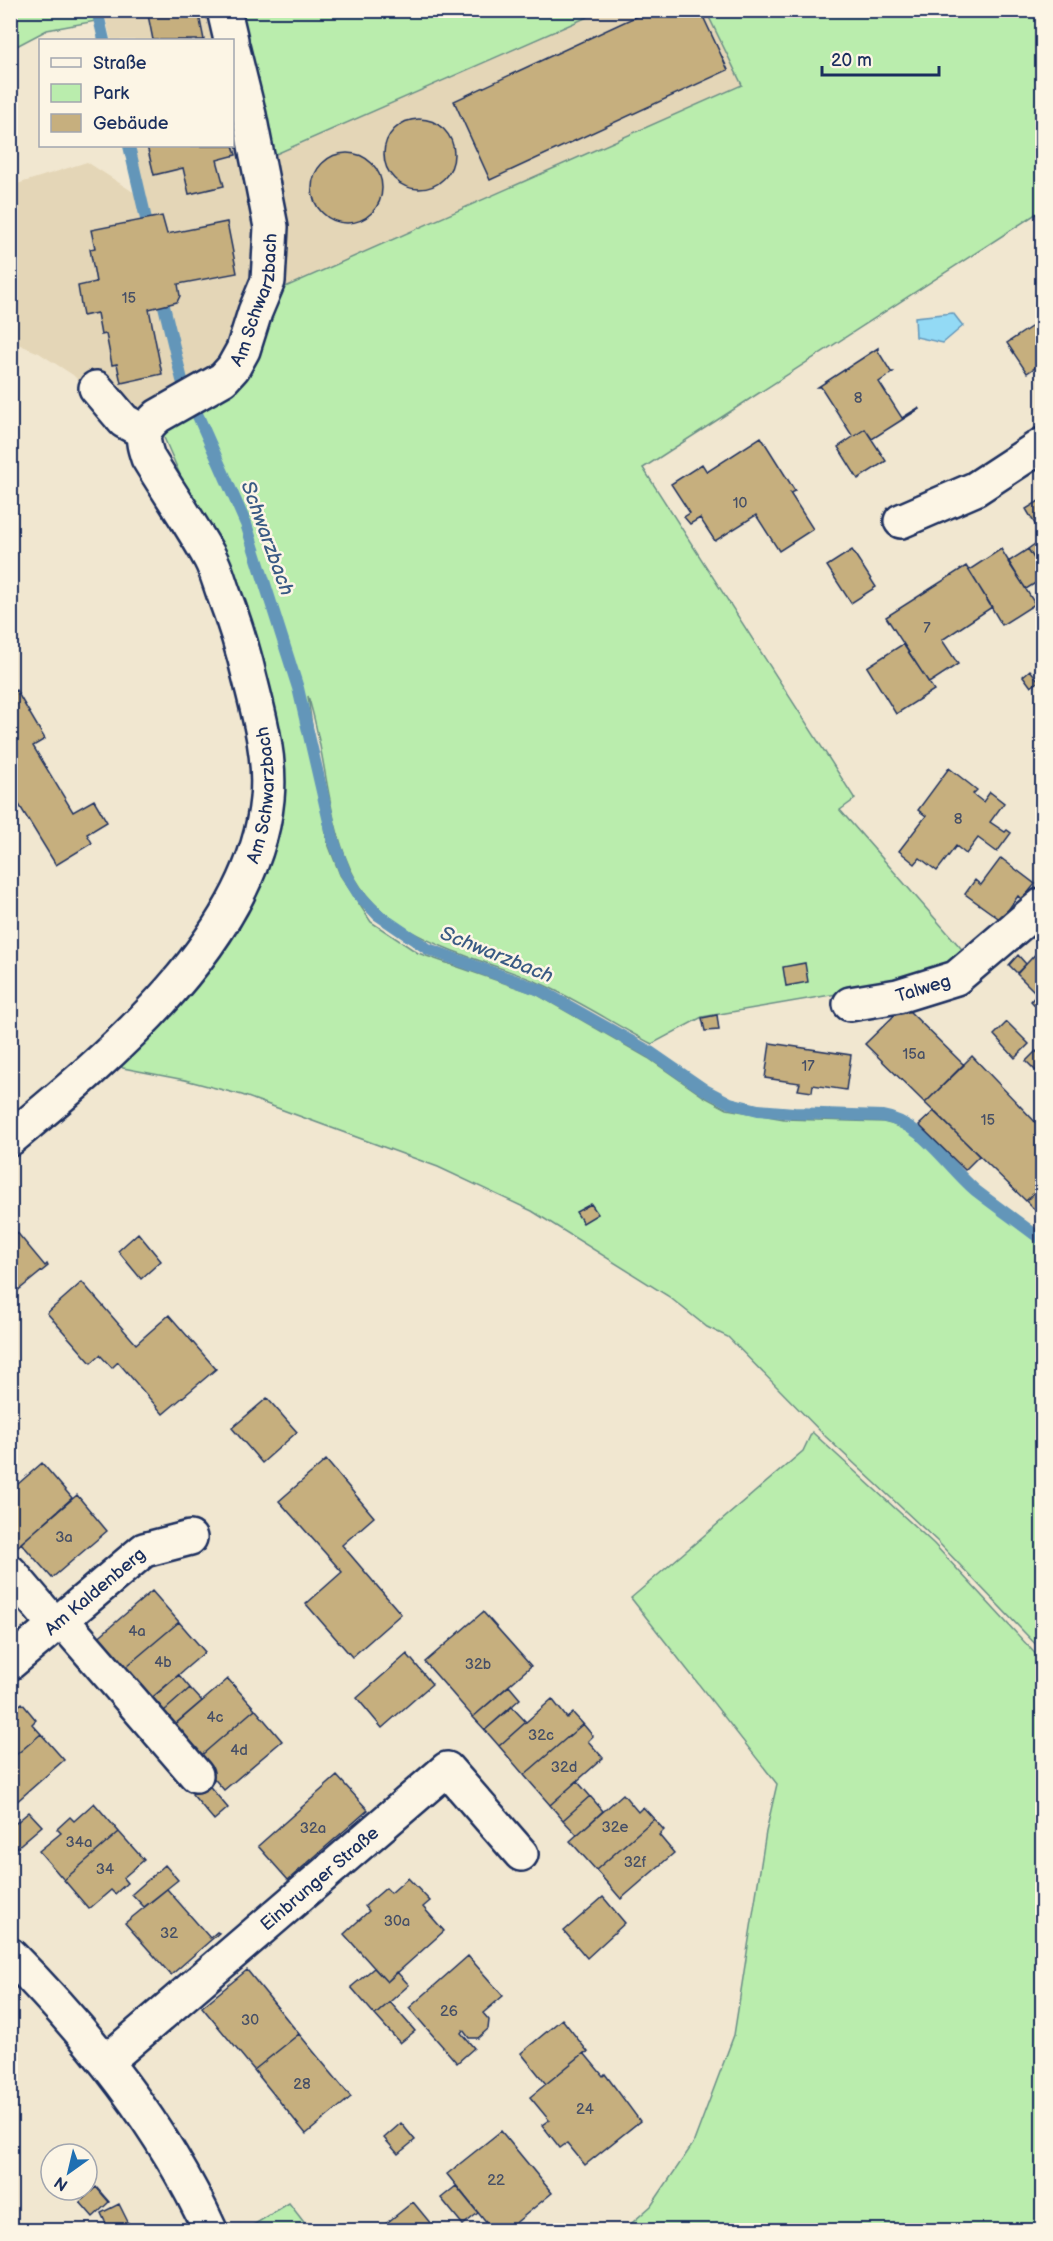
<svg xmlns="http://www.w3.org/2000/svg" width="1053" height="2241" font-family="'Balsamiq Sans',sans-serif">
  <rect width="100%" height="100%" fill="#f1e7d0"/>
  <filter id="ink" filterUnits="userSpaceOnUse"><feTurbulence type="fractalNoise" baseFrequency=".0167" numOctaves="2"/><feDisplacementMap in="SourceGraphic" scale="12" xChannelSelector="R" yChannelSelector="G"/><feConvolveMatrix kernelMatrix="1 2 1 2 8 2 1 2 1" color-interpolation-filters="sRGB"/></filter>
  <g filter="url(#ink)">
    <path fill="#e4d6b7" d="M104,11H219L226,40H111Z
      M601,11H706L742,85L284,288L222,377L111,428L88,390L73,375L39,353L11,341V186L87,162L144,199L133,146H232L233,65L267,158Z"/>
    <path fill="#baedad" stroke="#6a8e86" stroke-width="1.5" d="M11,10L93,11L96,21L47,30L11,49Z
      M231,10L601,11L267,158Z
      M706,11H1042V210L643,468L855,799L840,810L967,955L947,975L702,1017L652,1044C616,1025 581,1002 544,985C478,955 384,943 350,868C326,814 326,752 308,696L327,841L340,875L371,922L418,953L536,994L648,1058L703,1096L727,1109L784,1119L883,1122C921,1129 944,1167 972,1191C994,1210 1019,1227 1042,1244V1651L937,1541L826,1437L728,1337L707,1327L668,1296L532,1211L438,1167L242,1095L185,1080L123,1068L111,1056L260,881L259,657L162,433L250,353L283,288L742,85Z
      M812,1432L934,1544L1042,1661V2230H624L651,2206L693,2144L734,2035L766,1832L777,1784L631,1598L803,1451Z
      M289,2203L310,2230H245Z"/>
    <path fill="#93daf5" stroke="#6396b9" stroke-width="1.5" d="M953,313L963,326L943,343L916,337L915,317Z"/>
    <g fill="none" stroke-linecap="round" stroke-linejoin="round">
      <path stroke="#6396b9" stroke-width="12" d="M97,10L104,40
        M129,146L146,219
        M164,306L182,380L246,524L298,688L333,839L345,872L359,895L378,915L428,949L540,990L650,1052L705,1090L730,1103L758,1110L794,1113L882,1116C921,1122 946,1165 975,1190C997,1207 1020,1223 1042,1240"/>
    </g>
    <path fill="#c6af7e" stroke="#1b2f5e" stroke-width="1.5" d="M147,10H198L204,40H153Z
      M650,10H700L728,70L490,180L454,101Z
      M384 154a35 35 0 1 1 70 0a35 35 0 1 1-70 0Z
      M232,142L236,155L217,160L224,186L189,194L183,168L154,175L147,146H232Z
      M312 188a35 35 0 1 1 70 0a35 35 0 1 1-70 0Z
      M162,216L167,234L227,222L237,273L178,284L180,296L177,302L149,309L162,374L121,383L117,364L112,365L106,334L101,335L97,313L83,316L78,286L96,282L90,249L95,248L91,230Z
      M1040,321L1042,325V363L1027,373L1007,343Z
      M878,348V351L891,372H893L879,382L902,418L918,408L919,409L872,439L865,429L853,437L821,387H818Z
      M865,429L886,461L858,479L838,447Z
      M761,437L795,491L790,493L813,529L779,551L756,515L715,541L700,518L690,524L684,517L690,513L671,484L702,464L707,472Z
      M1042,499V536L1026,509Z
      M1042,539V571L1028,549Z
      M1001,549L1035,604L1002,625L969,570Z
      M1028,549L1042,571V579L1026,589L1008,562Z
      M852,550L876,587L851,603L827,566Z
      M966,566L992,607L942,640L958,664L929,683L886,617Z
      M903,644L934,690L896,714L867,667Z
      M1030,670L1039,681L1031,687L1023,676Z
      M16,690L45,739L33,746L73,812L94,800L107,822L87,834L92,843L56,865L10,790V694Z
      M949,768L977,790L973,794L983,802L990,792L1004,803L990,822L1005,832L1007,830L1011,833L997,852L978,838L966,854L956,846L937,871L920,858L915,864L899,851L926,816L918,810Z
      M1001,858L1035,884L1022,900L1018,896L1001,920L965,894L975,880L981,885Z
      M1042,947V999L1017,974Z
      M1018,955L1026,964L1017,973L1009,965Z
      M805,963L808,982L786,986L783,967Z
      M1037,994L1042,999V1013L1031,1001Z
      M904,1006L964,1065L925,1103L865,1044Z
      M717,1015L719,1030L705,1031L702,1018Z
      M1007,1022L1029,1044L1015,1058L994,1035Z
      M770,1043L851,1055L846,1090L813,1085L812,1092L798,1090L800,1083L765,1078Z
      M1036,1051L1042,1057V1077L1026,1061Z
      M972,1056L1042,1129V1185L1026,1201L925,1103Z
      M934,1111L979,1156L965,1170L919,1125Z
      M1042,1185V1217L1026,1201Z
      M591,1204L598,1214L583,1223L576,1212Z
      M10,1224L45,1266L47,1264L48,1266L10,1297Z
      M138,1233L161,1261L141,1279L118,1251Z
      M82,1282L136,1344L169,1315L216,1369L163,1414L118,1362L112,1368L100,1355L91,1363L47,1313Z
      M267,1398L297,1432L262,1463L232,1428Z
      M326,1460L374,1517L342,1545L401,1614L352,1657L306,1604L342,1572L279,1501Z
      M42,1463L72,1498L17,1547L10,1540V1491Z
      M77,1495L107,1531L52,1578L21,1543Z
      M152,1591L179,1622L121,1671L95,1640Z
      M483,1612L531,1666L473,1717L425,1662Z
      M179,1622L205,1652L148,1701L121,1671Z
      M407,1654L432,1684L382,1728L357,1698Z
      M179,1675L190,1688L164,1711L152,1698Z
      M228,1679L255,1709L197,1759L171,1728Z
      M509,1686L520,1699L485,1730L473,1717Z
      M190,1688L202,1701L175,1724L164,1711Z
      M552,1699L567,1718L573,1713L583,1724L524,1775L499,1746Z
      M22,1703L36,1720L32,1724L41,1734L10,1760V1713Z
      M512,1707L526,1722L499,1746L485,1730Z
      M255,1709L282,1741L224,1790L197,1759Z
      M583,1724L593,1736L588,1741L603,1758L550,1805L524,1775Z
      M41,1734L64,1760L14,1804L10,1800V1760Z
      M337,1776L368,1810L288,1880L258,1846Z
      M577,1781L590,1796L563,1820L550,1805Z
      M206,1782L228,1808L214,1820L192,1794Z
      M623,1794L638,1812L643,1807L654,1819L596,1870L570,1841Z
      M590,1796L603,1811L577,1835L563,1820Z
      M94,1803L119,1832L64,1880L39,1851L61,1833L57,1829L70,1817L74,1821Z
      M29,1812L42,1826L15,1849L10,1844V1828Z
      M654,1819L664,1830L659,1835L674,1853L621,1899L596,1870Z
      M119,1832L144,1860L123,1878L127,1883L115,1894L111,1890L89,1909L64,1880Z
      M165,1865L178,1880L144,1907L132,1894Z
      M408,1878L430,1901L423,1907L444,1931L387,1982L344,1934L369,1911L365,1906L386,1888L391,1893Z
      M167,1889L210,1938L217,1932L219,1933L171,1975L125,1923Z
      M603,1897L625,1923L587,1958L564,1931Z
      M468,1956L503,1996L483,2013L489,2020L488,2029L478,2038H469L463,2030L461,2033L474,2048L457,2063L409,2008Z
      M374,1968L387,1982L397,1972L409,1985L375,2015L351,1987Z
      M247,1970L299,2034L254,2070L202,2007Z
      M390,2002L415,2031L400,2043L375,2015Z
      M562,2019L588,2052L584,2053L546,2084L521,2053Z
      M299,2034L351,2097L306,2134L254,2070Z
      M584,2053L603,2076L605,2074L640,2121L585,2165L567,2143L560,2148L542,2125L549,2120L530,2097Z
      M401,2123L415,2140L398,2154L384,2138Z
      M501,2131L552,2193L507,2230H492L447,2174Z
      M456,2186L478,2213L463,2225L441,2198Z
      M96,2187L109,2202L93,2217L80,2202Z
      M413,2202L436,2230H378Z
      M119,2204L129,2224L115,2230H109L101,2213Z"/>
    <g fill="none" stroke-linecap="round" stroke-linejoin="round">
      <defs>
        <g id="minor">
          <path d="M224,10L231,40"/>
          <path d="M96,388L124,421L144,432"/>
          <path d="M901,521L975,489L1042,445"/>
          <path id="s1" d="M850,1004L898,996L956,978L1042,905"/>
          <path id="s2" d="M10,1139C110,1056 254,937 267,799C271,759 260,718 250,679C243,649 234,621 223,592C219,581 216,569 210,558C191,524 168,491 148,458C141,437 141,431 158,416L223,379L233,368L243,350L255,312L268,281L271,227L249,115L232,46"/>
          <path d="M10,1572L55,1625"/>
          <path d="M62,1620L196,1775"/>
          <path id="s3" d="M10,1663L144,1550L190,1538"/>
          <path d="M10,1955C90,2036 163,2126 210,2230"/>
          <path id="s4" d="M107,2061L447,1769L521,1854"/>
        </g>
      </defs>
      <use href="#minor" stroke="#1b2f5e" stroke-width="38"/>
      <use href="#minor" stroke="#fcf5e5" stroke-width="33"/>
    </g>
  </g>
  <g text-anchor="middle" stroke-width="5" stroke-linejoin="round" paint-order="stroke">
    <g font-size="15" fill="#464f66">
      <text x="129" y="303">15</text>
      <text x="858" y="403">8</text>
      <text x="740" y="508">10</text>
      <text x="927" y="633">7</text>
      <text x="958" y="824">8</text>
      <text x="914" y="1059">15a</text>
      <text x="808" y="1071">17</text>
      <text x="988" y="1125">15</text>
      <text x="64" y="1542">3a</text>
      <text x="137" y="1636">4a</text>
      <text x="163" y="1667">4b</text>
      <text x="478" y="1669">32b</text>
      <text x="215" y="1722">4c</text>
      <text x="541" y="1740">32c</text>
      <text x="239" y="1755">4d</text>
      <text x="564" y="1772">32d</text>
      <text x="615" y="1832">32e</text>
      <text x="313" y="1833">32a</text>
      <text x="79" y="1847">34a</text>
      <text x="635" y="1867">32f</text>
      <text x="105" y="1874">34</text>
      <text x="397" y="1926">30a</text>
      <text x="169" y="1938">32</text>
      <text x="449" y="2016">26</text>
      <text x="250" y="2025">30</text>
      <text x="302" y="2089">28</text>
      <text x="585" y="2114">24</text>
      <text x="496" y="2185">22</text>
    </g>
    <g font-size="18" fill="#1b2f5e" stroke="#fcf5e5">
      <text dy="6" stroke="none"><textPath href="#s2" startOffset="1014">Am Schwarzbach</textPath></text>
      <text dy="6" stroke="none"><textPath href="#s2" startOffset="440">Am Schwarzbach</textPath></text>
      <text dy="6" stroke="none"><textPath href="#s1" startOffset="75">Talweg</textPath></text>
      <text dy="6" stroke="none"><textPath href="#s3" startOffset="111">Am Kaldenberg</textPath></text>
      <text dy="6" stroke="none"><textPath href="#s4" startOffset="280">Einbrunger Straße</textPath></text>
    </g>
    <g font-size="20" font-style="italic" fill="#395a84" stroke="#fcf5e5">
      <text transform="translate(268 538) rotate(70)" y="7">Schwarzbach</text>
      <text transform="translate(497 954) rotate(22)" y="7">Schwarzbach</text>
    </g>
  </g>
  <rect width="1053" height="2241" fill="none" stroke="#fcf5e5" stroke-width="36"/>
  <rect x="18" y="18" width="1017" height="2205" fill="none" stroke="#1b2f5e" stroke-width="2" filter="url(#ink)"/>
  <rect x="39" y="39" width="195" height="108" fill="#fcf5e5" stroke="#a2a6af" stroke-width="1.5"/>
  <rect x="51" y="58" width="30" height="9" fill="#fcf5e5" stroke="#a2a6af" stroke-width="1.5"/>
  <text x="93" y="69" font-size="18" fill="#1b2f5e">Straße</text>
  <rect x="51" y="84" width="30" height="18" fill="#baedad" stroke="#a2a6af" stroke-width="1.5"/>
  <text x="93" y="99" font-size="18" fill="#1b2f5e">Park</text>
  <rect x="51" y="114" width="30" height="18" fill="#c6af7e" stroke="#a2a6af" stroke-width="1.5"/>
  <text x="93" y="129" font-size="18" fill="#1b2f5e">Gebäude</text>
  <g transform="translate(69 2172) rotate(214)"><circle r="28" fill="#fcf5e5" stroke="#a2a6af" stroke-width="1.5"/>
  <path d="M0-4.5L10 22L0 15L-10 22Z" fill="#1f6fb2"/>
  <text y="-9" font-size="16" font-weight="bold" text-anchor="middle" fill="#1b2f5e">N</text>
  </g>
  <path d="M822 66v9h117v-9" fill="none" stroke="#1b2f5e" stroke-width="3"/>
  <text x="831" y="66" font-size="18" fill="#1b2f5e" stroke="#fcf5e5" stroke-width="4.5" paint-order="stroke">20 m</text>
</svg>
